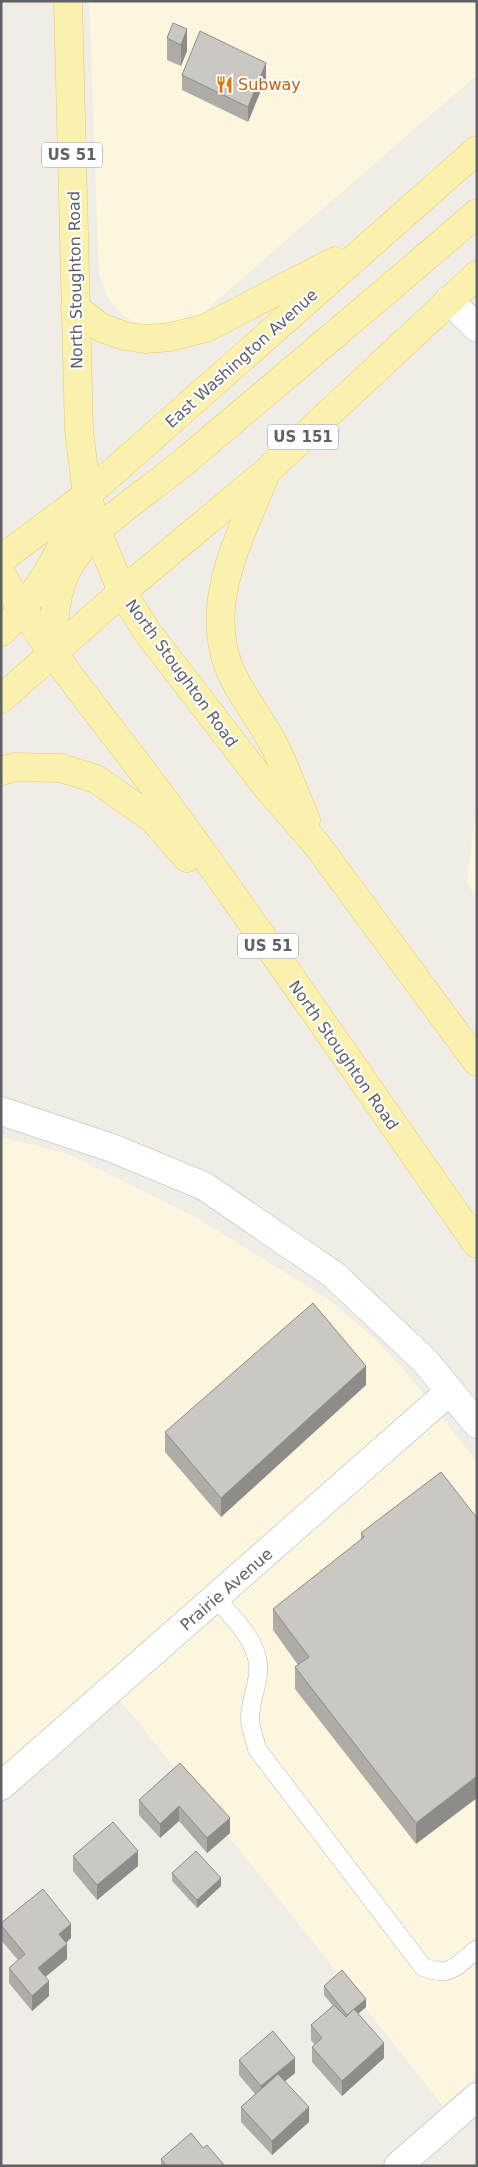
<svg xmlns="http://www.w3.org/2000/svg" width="478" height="2167" font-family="'DejaVu Sans',sans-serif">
  <rect width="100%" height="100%" fill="#efede6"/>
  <path fill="#fcf6de" d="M89,1H477V75L200,315L190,321L149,327L132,321L118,311L108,298L99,275Z
    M477,794V897L467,884Z
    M1,1137L68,1154L197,1218L328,1299L376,1340L410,1377L477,1462V2077L443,2106L135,1718L101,1681L1,1767Z"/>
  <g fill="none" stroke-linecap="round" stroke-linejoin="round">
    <defs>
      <path id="lane" d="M216,1598C230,1615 252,1635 257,1658C262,1678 250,1698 250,1719C250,1728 255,1739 257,1749L423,1967C451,1978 456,1966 477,1949"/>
      <path id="street" d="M449,300L477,328
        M1,1786L450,1391
        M398,2166L477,2097"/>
      <path id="secondary" d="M1,1111L112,1148L204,1186L334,1275L425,1361L477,1424"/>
      <path id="primary" d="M68,1L79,431L87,495L98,533L122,592L148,633L266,786L317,845L477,1062
        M75,308L102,328L125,336L145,339L170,337L206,328L335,261
        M266,473C249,516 225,561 221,607C216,670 246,694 273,743C286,768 295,795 306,820
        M1,559L87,495L477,150
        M1,574C52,661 117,734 175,815C278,956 376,1101 477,1244
        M1,632C43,590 60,551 85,499
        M52,653C54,625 54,594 68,568C94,523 146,494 185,461C282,379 380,297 477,213
        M1,699L122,592L266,472L477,275
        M1,771L15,767L61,768L96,779L153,819L187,858"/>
    </defs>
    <use href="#lane" stroke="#b3b6ba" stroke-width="19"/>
    <use href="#street" stroke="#b3b6ba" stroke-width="29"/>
    <use href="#secondary" stroke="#b5b8bd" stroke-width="29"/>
    <use href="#primary" stroke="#ebc863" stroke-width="29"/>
    <use href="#lane" stroke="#fff" stroke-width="18"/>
    <use href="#street" stroke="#fff" stroke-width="28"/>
    <use href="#secondary" stroke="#fff" stroke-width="28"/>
    <use href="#primary" stroke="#fbf1af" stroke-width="28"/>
  </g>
  <path fill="#afaca8" d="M187,29V51L181,66L167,60V38Z
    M182,75L266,78L248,122L182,90Z
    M366,1385L221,1517L165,1452V1432Z
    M441,1472L416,1844L295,1689V1667L298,1665L273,1630V1609L361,1540V1533Z
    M180,1763L230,1833L207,1853L179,1821L160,1838L139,1815V1800Z
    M73,1856L138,1866L97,1900L73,1871Z
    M172,1873L221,1886L197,1908L172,1881Z
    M1,1923L71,1938L66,1943L67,1959L45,1977L49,1996L32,2011L9,1983V1968L18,1960L1,1940Z
    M324,1986L366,2007L358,2014L384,2058L342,2096L312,2062V2047L315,2045L311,2040V2025L333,2006L324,1995Z
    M239,2060L295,2073L285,2081L309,2122L272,2155L241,2122V2107L255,2094L239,2075Z
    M203,2148L225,2166H161V2159Z"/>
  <path fill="#8e8c88" d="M187,29V51L181,66V45Z
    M266,63V78L248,122V107Z
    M366,1366V1385L221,1517V1498Z
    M477,1776V1798L416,1844V1823Z
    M179,1806V1821L160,1838V1824Z
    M230,1818V1833L207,1853V1838Z
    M138,1851V1866L97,1900V1885Z
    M221,1878V1886L197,1908V1900Z
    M71,1924V1938L59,1949V1934Z
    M67,1944V1959L38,1983V1968Z
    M49,1981V1996L32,2011V1996Z
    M366,1999V2007L347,2023V2015Z
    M384,2043V2058L342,2096V2081Z
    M295,2058V2073L261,2101V2086Z
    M309,2107V2122L272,2155V2141Z"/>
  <path fill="#cbc8c3" stroke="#8e8c88" d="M173,23L187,29L181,45L167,38Z
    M200,31L266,63L248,107L182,75Z
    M313,1303L366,1366L221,1498L165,1432Z
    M441,1472L477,1518V1776L416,1823L295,1667L309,1657L273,1609L364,1537L361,1533Z
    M180,1763L230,1818L207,1838L179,1806L160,1824L139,1800Z
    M113,1822L138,1851L97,1885L73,1856Z
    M196,1851L221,1878L197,1900L172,1873Z
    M43,1889L71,1924L59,1934L67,1944L38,1968L49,1981L32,1996L9,1968L25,1954L1,1925V1923Z
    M342,1970L366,1999L347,2015L324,1986Z
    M334,2005L346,2017L354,2009L384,2043L342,2081L312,2047L322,2038L311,2025Z
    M273,2031L295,2058L261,2086L239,2060Z
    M278,2074L309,2107L272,2141L241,2107Z
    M191,2133L203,2148L207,2145L225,2166H166L161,2159Z"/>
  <defs>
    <symbol id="restaurant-bare" viewBox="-9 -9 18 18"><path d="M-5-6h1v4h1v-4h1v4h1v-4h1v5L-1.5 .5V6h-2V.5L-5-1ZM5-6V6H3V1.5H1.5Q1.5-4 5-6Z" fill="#e8710a" stroke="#fff" stroke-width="2.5" paint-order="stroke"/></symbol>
  </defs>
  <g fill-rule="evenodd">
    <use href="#restaurant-bare" x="212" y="72" width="25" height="25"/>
  </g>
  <g text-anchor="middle" stroke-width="4" stroke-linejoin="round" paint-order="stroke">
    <g fill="#fff" stroke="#8e9094" stroke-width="1">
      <rect x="42" y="142.5" width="60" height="25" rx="4"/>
      <rect x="268" y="424.5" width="70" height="25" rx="4"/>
      <rect x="238" y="933.5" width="60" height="25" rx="4"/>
    </g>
    <g font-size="15" font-weight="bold" fill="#5e6166">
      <text x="72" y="160">US 51</text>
      <text x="303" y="442">US 151</text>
      <text x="268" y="951">US 51</text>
    </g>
    <g font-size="16" fill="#c56008" stroke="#fff" text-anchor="start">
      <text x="238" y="90">Subway</text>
    </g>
    <g font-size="16" fill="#5e6166" stroke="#fff">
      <text transform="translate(75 280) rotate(-91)" y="6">North Stoughton Road</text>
      <text transform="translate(241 358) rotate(-42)" y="6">East Washington Avenue</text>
      <text transform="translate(182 673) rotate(54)" y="6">North Stoughton Road</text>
      <text transform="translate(344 1055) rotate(55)" y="6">North Stoughton Road</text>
      <text transform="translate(226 1589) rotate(-41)" y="6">Prairie Avenue</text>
    </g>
  </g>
  <rect width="478" height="2167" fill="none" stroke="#5e6166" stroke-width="5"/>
</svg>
